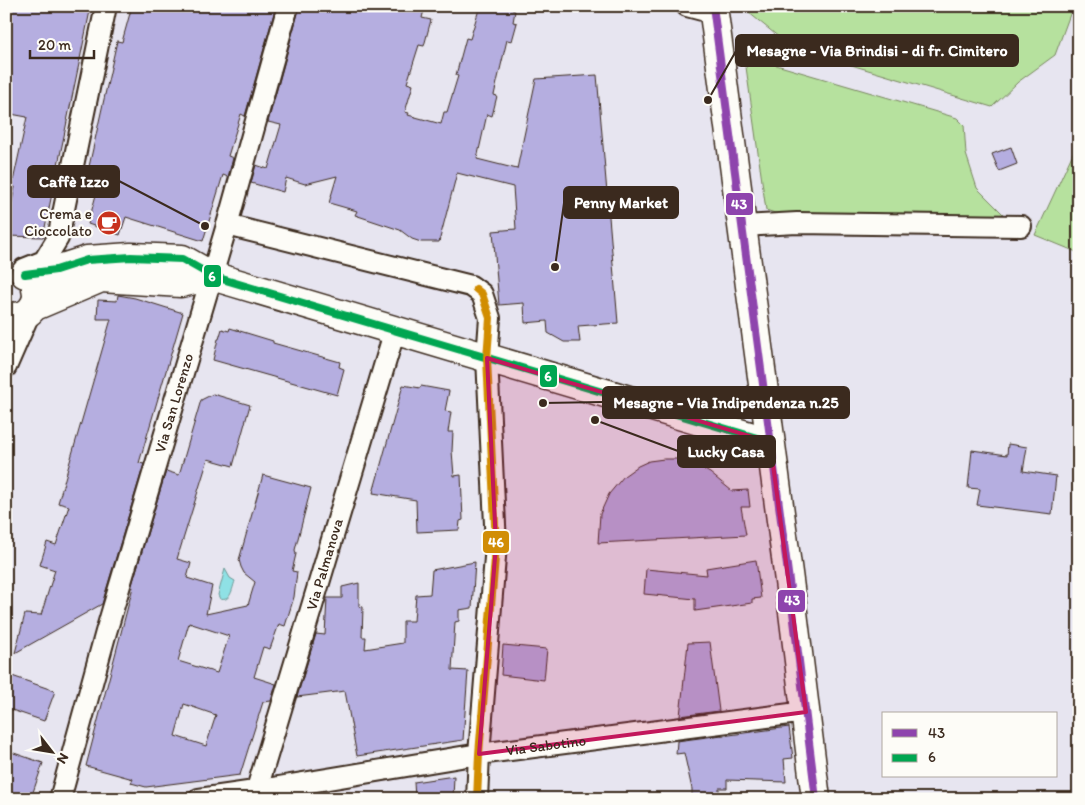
<svg xmlns="http://www.w3.org/2000/svg" width="1085" height="805" font-family="Itim,sans-serif">
  <rect width="100%" height="100%" fill="#e7e5f0"/>
  <filter id="ink" filterUnits="userSpaceOnUse"><feTurbulence type="fractalNoise" baseFrequency=".02" numOctaves="2"/><feDisplacementMap in="SourceGraphic" scale="10" xChannelSelector="R" yChannelSelector="G"/><feConvolveMatrix kernelMatrix="1 2 1 2 8 2 1 2 1" color-interpolation-filters="sRGB"/></filter>
  <g filter="url(#ink)">
    <path fill="#b6e19e" stroke="#78865e" d="M748,6H1073L1055,55L1018,82L992,107L791,47L748,12Z
      M749,57L957,118L964,125L966,154L977,188L1003,214L1000,217L781,215L766,210L746,67Z
      M1079,140V253L1035,235Z"/>
    <path fill="#8fe1e5" stroke="#6d9895" d="M225,569L230,578L235,581C232,589 231,602 220,599L218,595Z"/>
    <path fill="#b5aee0" stroke="#3b2a1e" fill-rule="evenodd" d="M6,6H91L43,237L6,236V230L15,187L12,186L27,117L11,114L12,108L6,107Z
      M132,6H276L245,116L241,114L228,156L233,158L228,177L223,175L203,241L126,217L120,235L88,224L99,184L86,180L117,41L122,42Z
      M300,6H425L422,18L431,20L424,46L419,45L407,83L413,85L405,112L409,113L408,115L441,124L444,112H447L458,76L456,75L466,38L470,39L480,6H513L512,10L515,11L513,22L517,23L512,41L507,40L494,95L497,96L492,116L487,114L477,159L517,169L536,79L597,75L618,323L578,326L580,342H564L548,333L547,321L525,323L524,303L499,305L493,231L516,229L513,187L457,173L439,242H421L412,239L400,230L355,215L357,211L329,203L337,176L305,184L286,178L283,192L251,183L256,165L268,169L281,125L268,122Z
      M1011,147L1017,164L999,171L992,154Z
      M118,295L135,298L183,313L139,463L144,464L102,604L15,653L25,614L41,615L55,570L40,565L47,542L56,545L69,506L58,503L111,319H97L98,300L117,301Z
      M230,328L273,341V343L340,362L339,367L344,369L337,395L213,360L218,339H219L222,329L229,331Z
      M403,385L420,388L421,386L449,391L445,411L451,412L448,432H453L452,451L454,476L461,475L463,520L460,521L459,530L417,532L416,500L373,493Z
      M213,394L250,405L233,466L208,459L177,559L191,563L187,578L212,586L206,614L248,605L255,582L244,573L241,567L239,560L263,475L311,488L295,550L296,554L292,571L297,572L294,597L285,626L279,624L270,649L263,647L254,677L276,684L271,701L263,702L240,775L146,787L131,783L133,779L86,766L133,587L131,588L166,471L179,475L201,400ZM189,623L229,636L217,673L178,661ZM184,704L216,715L206,746L175,736Z
      M1008,444L1027,447L1023,471L1056,476L1052,514L977,505L980,489L968,488L972,450L1007,455Z
      M664,459H678L694,464L710,473L732,491L748,490L750,507H741L746,535L598,543L600,514L609,494L624,476L638,466L649,461Z
      M756,560L761,598L752,599V603L695,611V599L644,594L646,569L707,575L706,568Z
      M475,562L472,608L459,610V621L455,622L452,670L468,671L463,740L357,756L345,691L297,697L316,634L325,635L327,598H342V587L359,583V606L363,607L362,637H366L365,649L403,643V621H414L416,595L430,594L432,570Z
      M710,642L719,711L680,716L688,643Z
      M503,645L547,649L544,680L501,675Z
      M12,676L55,691L44,721L6,708V694Z
      M789,727L793,758L784,759L786,782L727,780V788H719V795H709V799H692V789L684,753L676,754L677,741L722,735V736Z
      M11,752L43,763L31,798L6,791V766Z
      M454,776L453,799H415L414,782Z"/>
    <g fill="none" stroke-linecap="round" stroke-linejoin="round">
      <defs>
        <g id="minor">
          <path d="M687,6L713,13"/>
          <path d="M227,225L471,286L482,294L490,318L487,358L496,545L479,754L477,799"/>
          <path d="M742,226L797,223L1021,226"/>
          <path d="M24,269L44,261L58,238L106,6"/>
          <path d="M6,367L30,312"/>
          <path id="s1" d="M60,799L106,632L227,225L288,6"/>
          <path id="s2" d="M199,799L255,791L479,754L806,712"/>
          <path id="s3" d="M254,799L395,330"/>
        </g>
        <path id="secondary" d="M713,6L791,596L816,799
          M25,274L56,270L87,260L131,257L182,259L212,276L770,442
          M35,306L101,278L181,283L212,276
          M6,315C24,322 41,307 36,288"/>
      </defs>
      <use href="#minor" stroke="#3b2a1e" stroke-width="24"/>
      <use href="#secondary" stroke="#3b2a1e" stroke-width="31"/>
      <use href="#minor" stroke="#fdfcf7" stroke-width="20"/>
      <use href="#secondary" stroke="#fdfcf7" stroke-width="28"/>
      <defs>
        <path id="bus-1" d="M713,6L791,596L816,799"/>
        <path id="bus-2" d="M25,274L56,270L87,260L131,257L182,259L212,276L770,442"/>
        <path id="bus-3" d="M476,289L482,294L490,318L487,358L496,545L479,754L477,799"/>
      </defs>
      <use href="#bus-1" stroke="#fdfcf7" stroke-width="11"/>
      <use href="#bus-2" stroke="#fdfcf7" stroke-width="11"/>
      <use href="#bus-3" stroke="#fdfcf7" stroke-width="11"/>
      <use href="#bus-1" stroke="#8e44ad" stroke-width="8"/>
      <use href="#bus-2" stroke="#00a651" stroke-width="8"/>
      <use href="#bus-3" stroke="#d18d06" stroke-width="8"/>
    </g>
  </g>
  <path fill="#c2185b" fill-opacity="0.2" stroke="#c2185b" stroke-width="4" stroke-linejoin="round" d="M487,358L770,442L806,712L479,754L496,545Z"/>
  <defs>
    <symbol id="cafe-disc" viewBox="-11 -11 22 22"><circle r="9.5" fill="#c8321e" stroke="#fdfcf7"/><path d="M-5.5-4.5H6V0H3Q3 3.5 0 3.5H-2.5Q-5.5 3.5-5.5 0ZM3-3.2v2h1.7v-2ZM-6 4.5H4V6H-6Z" fill="#fff"/></symbol>
  </defs>
  <g fill-rule="evenodd">
    <use href="#cafe-disc" x="95" y="209" width="28" height="28"/>
  </g>
  <g text-anchor="middle" stroke-width="4.5" stroke-linejoin="round" paint-order="stroke">
    <g font-size="15" fill="#3b2a1e" stroke="#fdfcf7" text-anchor="end">
      <text x="92" y="219">Crema e<tspan x="92" dy="17">Cioccolato</tspan></text>
    </g>
    <g font-size="15" fill="#3b2a1e" stroke="#fdfcf7">
      <text dy="5" stroke="none"><textPath href="#s1" startOffset="412">Via San Lorenzo</textPath></text>
      <text dy="5" stroke="none"><textPath href="#s3" startOffset="245">Via Palmanova</textPath></text>
      <text dy="5" stroke="none"><textPath href="#s2" startOffset="351">Via Sabotino</textPath></text>
    </g>
  </g>
  <path fill="none" stroke="#3b2a1e" stroke-width="2" d="M708 100L736 51M205 226L119 181M555 267L564 203M543 403L603 402M595 420L678 451"/>
  <g fill="#3b2a1e" stroke="#fdfcf7" stroke-width="2">
    <circle cx="708" cy="100" r="5"/>
    <circle cx="205" cy="226" r="5"/>
    <circle cx="555" cy="267" r="5"/>
    <circle cx="543" cy="403" r="5"/>
    <circle cx="595" cy="420" r="5"/>
  </g>
  <g fill="#3b2a1e" stroke="#3b2a1e" stroke-width="2">
    <rect x="736" y="35" width="282" height="31" rx="5"/>
    <rect x="28" y="166" width="91" height="31" rx="5"/>
    <rect x="564" y="187" width="114" height="31" rx="5"/>
    <rect x="603" y="387" width="246" height="31" rx="5"/>
    <rect x="678" y="436" width="97" height="31" rx="5"/>
  </g>
  <g font-size="16" text-anchor="middle" font-weight="bold" fill="#fff">
    <text x="877" y="56">Mesagne - Via Brindisi - di fr. Cimitero</text>
    <text x="74" y="187">Caffè Izzo</text>
    <text x="621" y="208">Penny Market</text>
    <text x="726" y="408">Mesagne - Via Indipendenza n.25</text>
    <text x="726" y="457">Lucky Casa</text>
  </g>
  <g stroke="#fdfcf7" stroke-width="2">
    <rect x="725" y="192" width="29" height="24" rx="5" fill="#8e44ad"/>
    <rect x="203" y="264" width="19" height="24" rx="5" fill="#00a651"/>
    <rect x="539" y="364" width="19" height="24" rx="5" fill="#00a651"/>
    <rect x="482" y="530" width="28" height="24" rx="5" fill="#d18d06"/>
    <rect x="777" y="589" width="29" height="24" rx="5" fill="#8e44ad"/>
  </g>
  <g font-size="14" text-anchor="middle" font-weight="bold" fill="#fff">
    <text x="739" y="209">43</text>
    <text x="212" y="281">6</text>
    <text x="548" y="381">6</text>
    <text x="496" y="547">46</text>
    <text x="792" y="605">43</text>
  </g>
  <rect width="1085" height="805" fill="none" stroke="#fdfcf7" stroke-width="25"/>
  <rect x="12" y="12" width="1060" height="780" fill="none" stroke="#3b2a1e" stroke-width="2" filter="url(#ink)"/>
  <rect x="882" y="712" width="175" height="65" fill="#fdfcf7" stroke="#afa8a0"/>
  <rect x="892" y="729" width="25" height="8" fill="#8e44ad" stroke="#afa8a0"/>
  <text x="928" y="738" font-size="15" fill="#3b2a1e">43</text>
  <rect x="892" y="754" width="25" height="8" fill="#00a651" stroke="#afa8a0"/>
  <text x="928" y="762" font-size="15" fill="#3b2a1e">6</text>
  <g transform="translate(52 752) rotate(121)" stroke="#fdfcf7" stroke-width="4" paint-order="stroke">
  <path d="M0-4L9 19L0 12L-9 19Z" fill="#3b2a1e"/>
  <text y="-8" font-size="14" font-weight="bold" text-anchor="middle" fill="#3b2a1e">N</text>
  </g>
  <path d="M30 50v8h64v-8" fill="none" stroke="#3b2a1e" stroke-width="2.5"/>
  <text x="38" y="50" font-size="15" fill="#3b2a1e" stroke="#fdfcf7" stroke-width="4" paint-order="stroke">20 m</text>
</svg>
